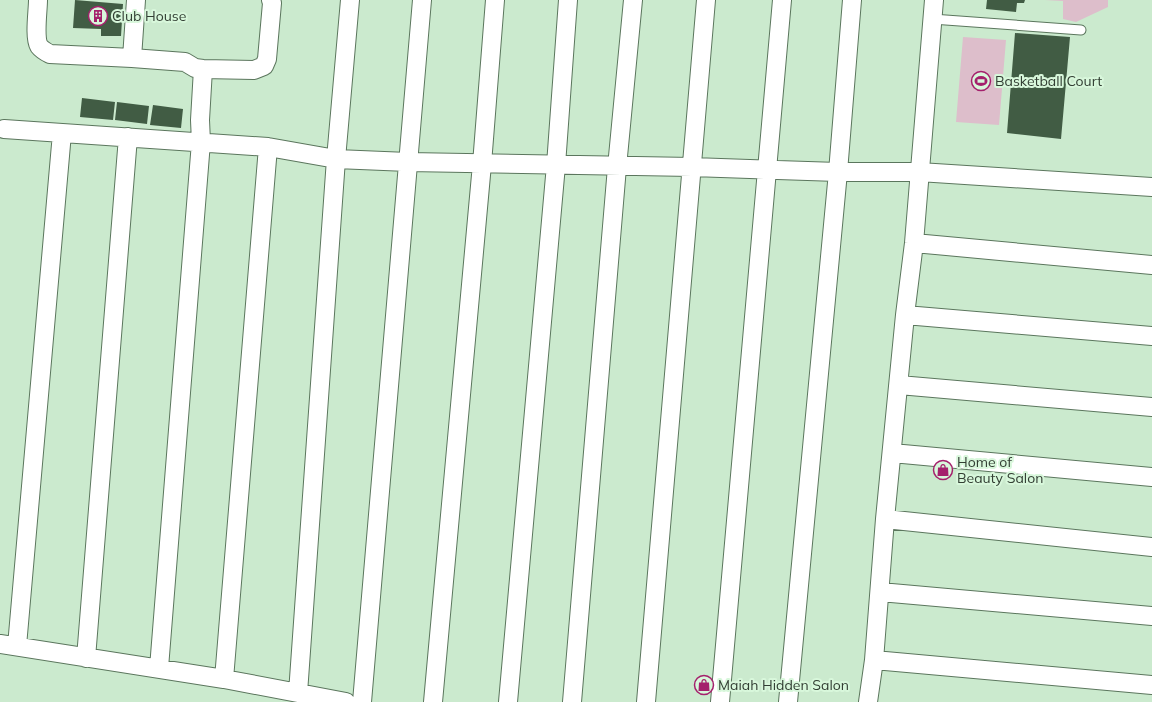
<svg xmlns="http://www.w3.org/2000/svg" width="1152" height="702" font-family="Mulish,sans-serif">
  <rect width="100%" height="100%" fill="#cbeace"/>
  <path fill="#ddbecb" d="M1045,0H1108V7L1076,22L1063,19V1Z
    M963,37L1006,40L999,125L956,122Z"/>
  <path fill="#415c44" d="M75,0L123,4L121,36H101V29L73,28Z
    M987,0H1025L1024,3H1017L1016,12L986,9Z
    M1015,33L1070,37L1061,139L1007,133Z
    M82,98L115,102L113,120L80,117Z
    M117,102L149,106L147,124L115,120Z
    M153,105L183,109L181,128L150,125Z"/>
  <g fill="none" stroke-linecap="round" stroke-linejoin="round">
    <defs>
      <path id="service" d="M932,19L1081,30"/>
      <path id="minor" d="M38,0C38,11 34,37 39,46C42,50 46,52 50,54L132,58L185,62L195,68L203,69L254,70L264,66L267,59L272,3L271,0
        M132,58L136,0
        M4,129L268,147L336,159L408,162L692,167L838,172H919L1152,187
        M914,243L1152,265
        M905,315L1152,336
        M899,385L1152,407
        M892,453L1152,477
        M885,519L1152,547
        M880,592L1152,616
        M0,644L224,679L346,702
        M17,646L62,133
        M86,658L128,137
        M874,660L1152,685
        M159,668L201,142L200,120L203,69
        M224,679L268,147
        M298,693L336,159L350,0
        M362,702L422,0
        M433,702L482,164L495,0
        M508,702L556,165L568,0
        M572,702L617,167L633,0
        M646,702L706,0
        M720,702L782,0
        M788,702L838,172L852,0
        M868,702L874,660L885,519L905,315L914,243L934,0"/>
    </defs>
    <use href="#service" stroke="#5b765d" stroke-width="11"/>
    <use href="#minor" stroke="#5b765d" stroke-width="20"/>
    <use href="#service" stroke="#fff" stroke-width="9"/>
    <use href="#minor" stroke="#fff" stroke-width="18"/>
  </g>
  <defs>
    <symbol id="building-ring" viewBox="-11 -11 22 22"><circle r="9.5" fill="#d8f7db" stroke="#a4206c" stroke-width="1.5"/><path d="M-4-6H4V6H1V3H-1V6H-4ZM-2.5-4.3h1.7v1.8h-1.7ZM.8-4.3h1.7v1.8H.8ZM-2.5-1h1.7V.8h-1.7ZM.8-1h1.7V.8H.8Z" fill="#a4206c"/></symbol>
    <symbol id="stadium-ring" viewBox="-11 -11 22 22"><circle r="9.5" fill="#d8f7db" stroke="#a4206c" stroke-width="1.5"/><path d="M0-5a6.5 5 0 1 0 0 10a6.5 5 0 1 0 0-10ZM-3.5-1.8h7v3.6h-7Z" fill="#a4206c"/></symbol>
    <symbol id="shop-ring" viewBox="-11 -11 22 22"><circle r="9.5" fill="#d8f7db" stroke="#a4206c" stroke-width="1.5"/><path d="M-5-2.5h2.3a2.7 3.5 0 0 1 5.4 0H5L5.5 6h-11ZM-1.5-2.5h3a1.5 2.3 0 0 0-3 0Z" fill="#a4206c"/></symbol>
  </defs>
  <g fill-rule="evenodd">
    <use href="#building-ring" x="87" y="5" width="22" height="22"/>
    <use href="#stadium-ring" x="970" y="70" width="22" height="22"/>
    <use href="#shop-ring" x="932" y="459" width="22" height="22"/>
    <use href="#shop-ring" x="693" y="674" width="22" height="22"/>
  </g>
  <g text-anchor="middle" stroke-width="4" stroke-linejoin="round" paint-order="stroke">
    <g font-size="14" fill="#323e33" stroke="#d8f7db" text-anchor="start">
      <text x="112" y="21">Club House</text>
      <text x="995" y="86">Basketball Court</text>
      <text x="957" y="467">Home of<tspan x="957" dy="16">Beauty Salon</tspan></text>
      <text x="718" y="690">Maiah Hidden Salon</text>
    </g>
  </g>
</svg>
